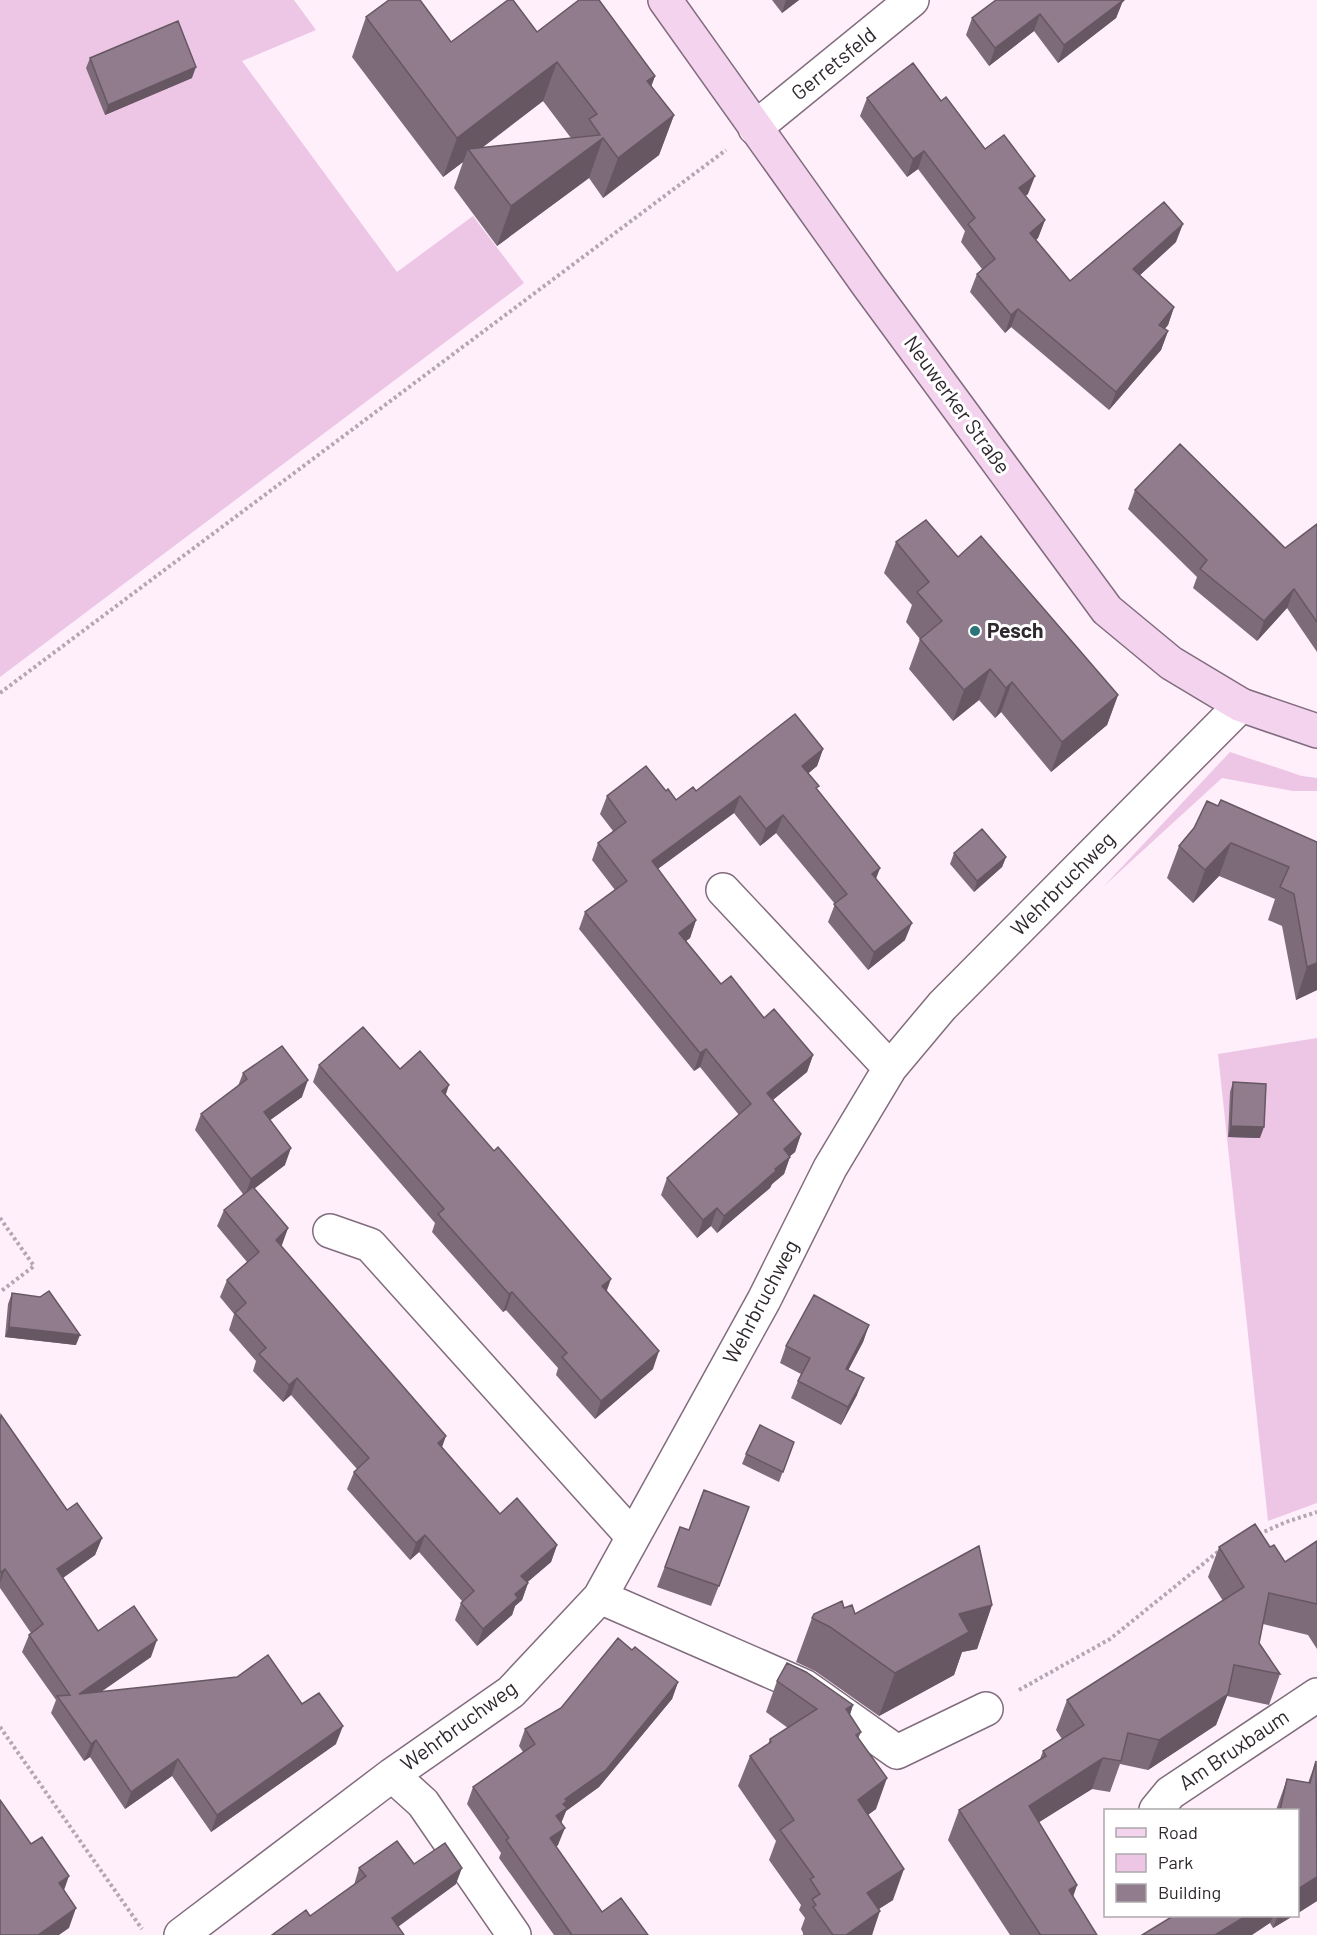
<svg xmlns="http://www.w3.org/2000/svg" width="1317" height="1935" font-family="Barlow,sans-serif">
  <rect width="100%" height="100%" fill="#feeffb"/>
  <path fill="#edc6e6" d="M0,0H294L316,30L242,61L397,272L473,216L524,283L0,677Z
    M1230,752L1302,776L1317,778V791H1293L1222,778L1103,887Z
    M1317,1038V1503L1268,1521L1218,1054Z"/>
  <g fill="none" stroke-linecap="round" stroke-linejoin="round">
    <defs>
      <path id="street" d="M755,128L912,0
        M723,890L890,1068
        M330,1231L370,1245L633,1537
        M600,1597L804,1686L897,1752L986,1709
        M392,1775L423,1803L514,1935
        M1156,1810L1170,1793L1317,1695
        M181,1935L392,1775L511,1692L600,1597L764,1300L830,1168L890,1068L942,1006L1241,705"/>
      <path id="secondary" d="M665,0L868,285L1107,610L1171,663L1241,705L1317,731"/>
    </defs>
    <use href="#street" stroke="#816c7d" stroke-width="36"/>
    <use href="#secondary" stroke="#816c7d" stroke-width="36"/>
    <path stroke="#b3a7b1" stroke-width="4" stroke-dasharray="3 3" stroke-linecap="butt" d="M0,693L726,150
      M0,1218L34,1266L0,1292
      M1259,1534L1286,1522L1317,1512
      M1019,1690L1110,1639L1219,1551
      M0,1727L142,1929"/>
    <use href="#street" stroke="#fff" stroke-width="33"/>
    <use href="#secondary" stroke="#f4d3ef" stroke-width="33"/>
  </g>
  <path fill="#7d6b79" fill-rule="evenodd" d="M772,0H799L782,13Z
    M1122,3L1116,18L1058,63L1034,31L989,66L966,35L972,18Z
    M366,17L451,42L537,32L655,76L651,86L674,115L659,155L603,198L589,178L497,246L454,188L463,162L443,177L352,57ZM543,101L571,138L482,148Z
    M90,58L192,78L105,115L86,68Z
    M867,98L941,101L985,149L1028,194L1025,196L1045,220L1038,238L1036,240L1070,281L1176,242L1140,275L1174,307L1168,325L1164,329L1168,331L1161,350L1109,410L1011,327L1005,333L970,292L977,274L982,269L961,242L965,231L918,169L907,177L860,116Z
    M1135,490L1285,548L1317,524V652L1287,608L1257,641L1193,588L1197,577L1128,509Z
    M896,542L958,557L1118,695L1107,725L1051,772L1001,712L995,718L979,700L953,721L909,669L920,639L906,622L912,605L884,573Z
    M823,749L817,766L808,773L817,790L880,868L876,879L905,940L868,970L828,922L835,904L776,833L760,846L734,813L658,869L696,920L690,938L686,941L721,984L813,1055L807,1072L773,1100L801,1134L795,1152L790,1156L784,1174L772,1184L770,1188L717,1233L711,1226L697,1238L661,1195L667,1178L739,1115L700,1067L694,1071L579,929L585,912L615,890L592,860L598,843L613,831L600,814L607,796L666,791L676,800L696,791Z
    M1218,806L1317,842V990L1296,1000L1282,926L1268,920L1275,899L1219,876L1193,903L1167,878L1179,846Z
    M954,853L1006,857L1002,867L974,892L950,864Z
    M319,1065L400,1069L446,1095L607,1291L653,1369L595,1419L556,1375L558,1368L506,1310L503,1312L432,1232L435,1223L313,1082Z
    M243,1073L302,1097L270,1120L285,1165L254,1188L288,1228L281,1246L442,1447L500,1514L557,1545L551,1562L527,1582L528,1583L522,1600L515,1606L512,1615L477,1646L455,1620L461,1603L462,1601L419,1552L410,1560L347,1489L354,1472L357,1469L291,1395L283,1402L253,1371L256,1361L229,1330L234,1314L220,1297L227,1280L247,1262L217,1226L224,1210L243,1194L195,1130L201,1114L238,1086Z
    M1233,1082L1260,1138L1228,1137L1230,1092Z
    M12,1293L76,1345L5,1337L8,1304Z
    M869,1325L863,1342L848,1370L857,1395L841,1425L791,1398L798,1381L801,1374L780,1363L786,1346Z
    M1,1415L67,1510L102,1538L95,1555L63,1578L98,1631L151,1657L101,1692L302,1704L336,1744L211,1832L172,1776L125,1809L90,1757L84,1761L51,1713L56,1700L22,1652L29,1635L31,1633L0,1588V1418Z
    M794,1442L779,1482L742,1464L746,1454Z
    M680,1527L689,1530L742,1527L711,1606L657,1587Z
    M1317,1541V1649L1308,1635L1263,1624L1259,1643L1280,1674L1269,1705L1227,1696L1216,1725L1148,1770L1120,1764L1110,1792L1092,1789L1039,1822L1077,1885L1073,1897L1097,1935H1010L948,1840L959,1810L1040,1759L1043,1751L1062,1739L1056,1730L1067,1700L1223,1601L1208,1577L1219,1547H1270L1285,1562Z
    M992,1605L977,1649L962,1652L954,1675L879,1716L815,1671L796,1662L812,1618L844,1608L855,1614Z
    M777,1681L853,1705L850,1715L861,1732L858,1739L876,1809L868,1815L893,1900L879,1909L872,1935H803V1933L801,1929L805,1918L799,1910L801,1905L769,1860L776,1841L738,1786L750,1756L768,1744L770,1739L788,1728L766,1712Z
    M678,1682L672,1699L599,1787L566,1811L561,1823L558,1845L556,1847L602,1912L648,1935H554L499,1858L501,1853L467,1804L473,1787L523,1752L519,1746L525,1729L561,1708Z
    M1316,1761L1317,1901L1298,1913V1810H1276L1287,1779L1308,1783Z
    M414,1864L456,1884L398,1927L310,1916L354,1885L359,1868Z
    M1173,1916H1293L1273,1928L1270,1923Z"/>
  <path fill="#665763" d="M786,0H799L782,13Z
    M1115,0H1125L1122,3L1116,18L1058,63L1064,45Z
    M1040,14L1034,31L989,66L995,48Z
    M557,62L543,101L472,155L468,149L463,162L443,177L457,138Z
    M196,67L192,78L105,115L108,105Z
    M655,76L641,115L647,81Z
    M674,115L659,155L603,198L618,158Z
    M603,138L589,178L497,246L511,206Z
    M924,151L918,169L907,177L913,159Z
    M1035,176L1028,194L1012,206L1019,188Z
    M1045,220L1038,238L1024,251L1030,233Z
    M1183,224L1176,242L1127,287L1133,269Z
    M1174,307L1168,325L1153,343L1159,325Z
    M1018,309L1011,327L1005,333L1011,315Z
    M1168,331L1161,350L1109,410L1116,392Z
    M1294,589L1287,608L1257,641L1264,621Z
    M990,669L979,700L953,721L964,690Z
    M1012,682L1001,712L995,718L1006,688Z
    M1118,695L1107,725L1051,772L1062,742Z
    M823,749L817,766L796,784L802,766Z
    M740,796L734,813L645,878L652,861Z
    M783,815L776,833L760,846L766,829Z
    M1231,843L1219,876L1193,903L1205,870Z
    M1006,857L1002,867L974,892L977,881Z
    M880,868L873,885L872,874Z
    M696,920L690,938L673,951L679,933Z
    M912,923L905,940L868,970L874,952Z
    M1317,963V990L1296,1000L1307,967Z
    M706,1049L700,1067L694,1071L700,1053Z
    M813,1055L807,1072L760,1110L767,1093Z
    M308,1080L302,1097L258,1129L264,1112Z
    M449,1085L443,1103L442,1091Z
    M1231,1126L1264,1127L1260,1138L1228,1137Z
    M801,1134L795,1152L777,1167L784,1149Z
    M291,1148L285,1165L245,1196L251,1179Z
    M790,1157L784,1174L772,1184L770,1188L717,1233L724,1216L775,1169Z
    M717,1208L711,1226L697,1238L703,1220Z
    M288,1228L282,1245L270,1256L276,1240Z
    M611,1279L605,1296L602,1286Z
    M512,1292L506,1310L503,1312L509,1294Z
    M869,1325L863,1342L840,1386L846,1369Z
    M9,1327L80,1335L76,1345L5,1337Z
    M659,1351L653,1369L595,1419L601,1401Z
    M297,1378L291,1395L283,1402L289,1385Z
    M864,1378L857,1395L841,1425L848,1407Z
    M446,1436L440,1453L438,1443Z
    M425,1535L419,1552L410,1560L416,1543Z
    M102,1538L95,1555L51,1586L57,1569Z
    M557,1545L551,1562L515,1593L521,1576Z
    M5,1569L0,1583L1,1572Z
    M528,1583L522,1600L515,1606L512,1615L477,1646L483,1629L515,1594Z
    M992,1605L977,1649L962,1652L954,1675L879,1716L895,1673L959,1614Z
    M157,1640L151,1657L73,1711L79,1694Z
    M678,1682L672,1699L599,1787L566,1811L560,1826L556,1816L565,1799Z
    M1228,1694L1216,1725L1148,1770L1159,1740Z
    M853,1705L842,1736L846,1709Z
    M343,1726L336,1744L211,1832L217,1815Z
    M96,1740L90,1757L84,1761L91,1744Z
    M1103,1758L1092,1789L1017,1836L1029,1806Z
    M178,1759L172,1776L125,1809L131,1792Z
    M887,1778L876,1809L846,1830L858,1800Z
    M565,1828L558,1845L544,1855L550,1838Z
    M462,1868L456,1884L386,1935L392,1918Z
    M904,1869L893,1900L856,1923L867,1893Z
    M69,1876L62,1896L59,1883Z
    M1317,1877V1901L1298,1913V1889Z
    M1077,1885L1066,1916L1069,1890Z
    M76,1908L69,1928L59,1935H38Z
    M880,1911L872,1935H846Z
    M1246,1916H1273L1270,1923L1252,1935H1215Z
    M1278,1916H1293L1273,1928Z"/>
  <path fill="#917c8d" stroke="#665763" stroke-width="1.5" d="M389,0H420L451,42L508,0H513L537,32L579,0H599L655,76L647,81L674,115L618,158L603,138L511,206L468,149L600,135L589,119L597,114L557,62L457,138L366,17Z
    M996,0H1122V1L1064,45L1040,14L995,48L972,18Z
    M178,21L196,67L108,105L90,58Z
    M913,63L941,101L946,97L985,149L1004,135L1035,176L1019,188L1045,220L1030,233L1070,281L1164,202L1183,224L1133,269L1174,307L1159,325L1168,331L1116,392L1018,309L1011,315L977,274L995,259L968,224L975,218L924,151L913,159L867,98Z
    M1180,444L1285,548L1317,524V622L1294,589L1264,621L1200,569L1207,560L1135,490Z
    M926,520L958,557L981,536L1118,695L1062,742L1012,682L1006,688L990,669L964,690L920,639L942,621L917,592L929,582L896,542Z
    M795,714L823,749L802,766L819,786L816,788L880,868L872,874L912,923L874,952L834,904L847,894L783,815L766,829L740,796L652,861L696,920L679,933L721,984L731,976L764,1018L774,1009L813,1055L767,1093L801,1134L784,1149L790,1157L775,1169L776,1171L724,1216L717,1208L703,1220L667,1178L751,1104L706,1049L700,1053L585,912L627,881L598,843L626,822L607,796L646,766L666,791L668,789L676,800L693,787L696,791Z
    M1221,800L1317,842V963L1307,967L1294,894L1280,887L1289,867L1231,843L1205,870L1179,846L1194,828L1207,801L1218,806Z
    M982,829L1006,857L977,881L954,853Z
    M363,1027L400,1069L420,1051L449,1085L442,1091L494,1151L498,1147L611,1279L602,1286L659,1351L601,1401L562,1357L567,1353L512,1292L509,1294L438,1214L444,1209L319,1065Z
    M282,1046L308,1080L264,1112L291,1148L251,1179L201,1114L247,1079L243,1073Z
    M1233,1082L1266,1084L1264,1127L1231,1126Z
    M253,1187L288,1228L276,1240L446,1436L438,1443L500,1514L517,1498L557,1545L521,1576L528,1583L515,1594L518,1598L483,1629L461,1603L474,1591L425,1535L416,1543L354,1472L369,1458L297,1378L289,1385L259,1354L266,1348L235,1313L246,1303L227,1280L259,1252L224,1210Z
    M49,1291L80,1335L9,1327L12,1293L40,1297Z
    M814,1295L869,1325L846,1369L864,1378L848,1407L798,1381L810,1358L786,1346Z
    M1,1415L67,1510L77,1503L102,1538L57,1569L98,1631L134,1606L157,1640L79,1694L237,1677L268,1655L302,1704L319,1693L343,1726L217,1815L178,1759L131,1792L96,1740L91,1744L57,1696L70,1695L29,1635L43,1624L5,1569L1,1572L0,1571V1424Z
    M760,1425L794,1442L783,1472L746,1454Z
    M704,1490L749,1507L719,1586L665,1567L680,1527L689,1530Z
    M1255,1524L1270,1547L1274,1545L1285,1562L1317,1541V1604L1269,1593L1259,1643L1280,1674L1234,1665L1228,1694L1159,1740L1128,1733L1121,1761L1103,1758L1029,1806L1077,1885L1069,1890L1097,1935H1038L1040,1934L959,1810L1046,1756L1043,1751L1084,1725L1067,1700L1244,1587L1219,1547Z
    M979,1546L992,1605L959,1614L969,1632L895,1673L830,1627L812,1618L814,1614L842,1601L844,1608L852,1605L855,1614Z
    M618,1638L632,1650L635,1647L678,1682L606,1770L565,1799L567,1801L563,1804L567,1808L556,1816L565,1828L550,1838L602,1912L621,1898L648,1935H572L506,1840L509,1838L473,1787L535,1744L525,1729L561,1708Z
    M787,1663L806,1672L853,1705L846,1709L861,1732L856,1735L887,1778L858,1800L904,1869L867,1893L880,1911L846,1935H833L813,1907L816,1905L812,1899L820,1894L810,1879L814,1877L780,1830L794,1820L750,1756L771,1742L770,1739L817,1709L777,1681Z
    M1316,1761L1317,1877L1298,1889V1810H1280L1287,1779L1310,1783Z
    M0,1800L31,1844L42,1837L69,1876L59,1883L76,1908L38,1935H0Z
    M397,1841L414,1864L445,1843L462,1868L392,1918L404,1935H272L306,1910L310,1916L366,1876L359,1868Z
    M1173,1916H1246L1215,1935H1142Z"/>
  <circle fill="#2a747a" stroke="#fff" stroke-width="2" cx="975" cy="631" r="6"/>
  <g text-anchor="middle" stroke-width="6" stroke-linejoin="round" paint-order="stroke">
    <g font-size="21" fill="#30282f" stroke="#fff">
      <text transform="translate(834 64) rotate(-39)" y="7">Gerretsfeld</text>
      <text transform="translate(957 405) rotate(54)" y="7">Neuwerker Straße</text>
      <text transform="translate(1063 884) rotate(-45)" y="7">Wehrbruchweg</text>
      <text transform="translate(761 1302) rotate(-62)" y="7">Wehrbruchweg</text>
      <text transform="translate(459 1726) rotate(-36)" y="7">Wehrbruchweg</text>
      <text transform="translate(1234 1750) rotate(-34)" y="7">Am Bruxbaum</text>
    </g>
    <g font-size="21" font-weight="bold" fill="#30282f" stroke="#fff" text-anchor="start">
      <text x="987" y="638">Pesch</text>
    </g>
  </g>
  <rect x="1104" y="1809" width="195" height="108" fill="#ffffff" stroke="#aca9ac" stroke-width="1.5"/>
  <rect x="1116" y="1828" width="30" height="9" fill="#f4d3ef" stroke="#aca9ac" stroke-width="1.5"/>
  <text x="1158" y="1839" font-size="18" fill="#30282f">Road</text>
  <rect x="1116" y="1854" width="30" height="18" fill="#edc6e6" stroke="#aca9ac" stroke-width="1.5"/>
  <text x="1158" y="1869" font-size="18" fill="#30282f">Park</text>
  <rect x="1116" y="1884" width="30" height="18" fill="#917c8d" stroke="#aca9ac" stroke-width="1.5"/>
  <text x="1158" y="1899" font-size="18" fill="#30282f">Building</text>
</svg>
